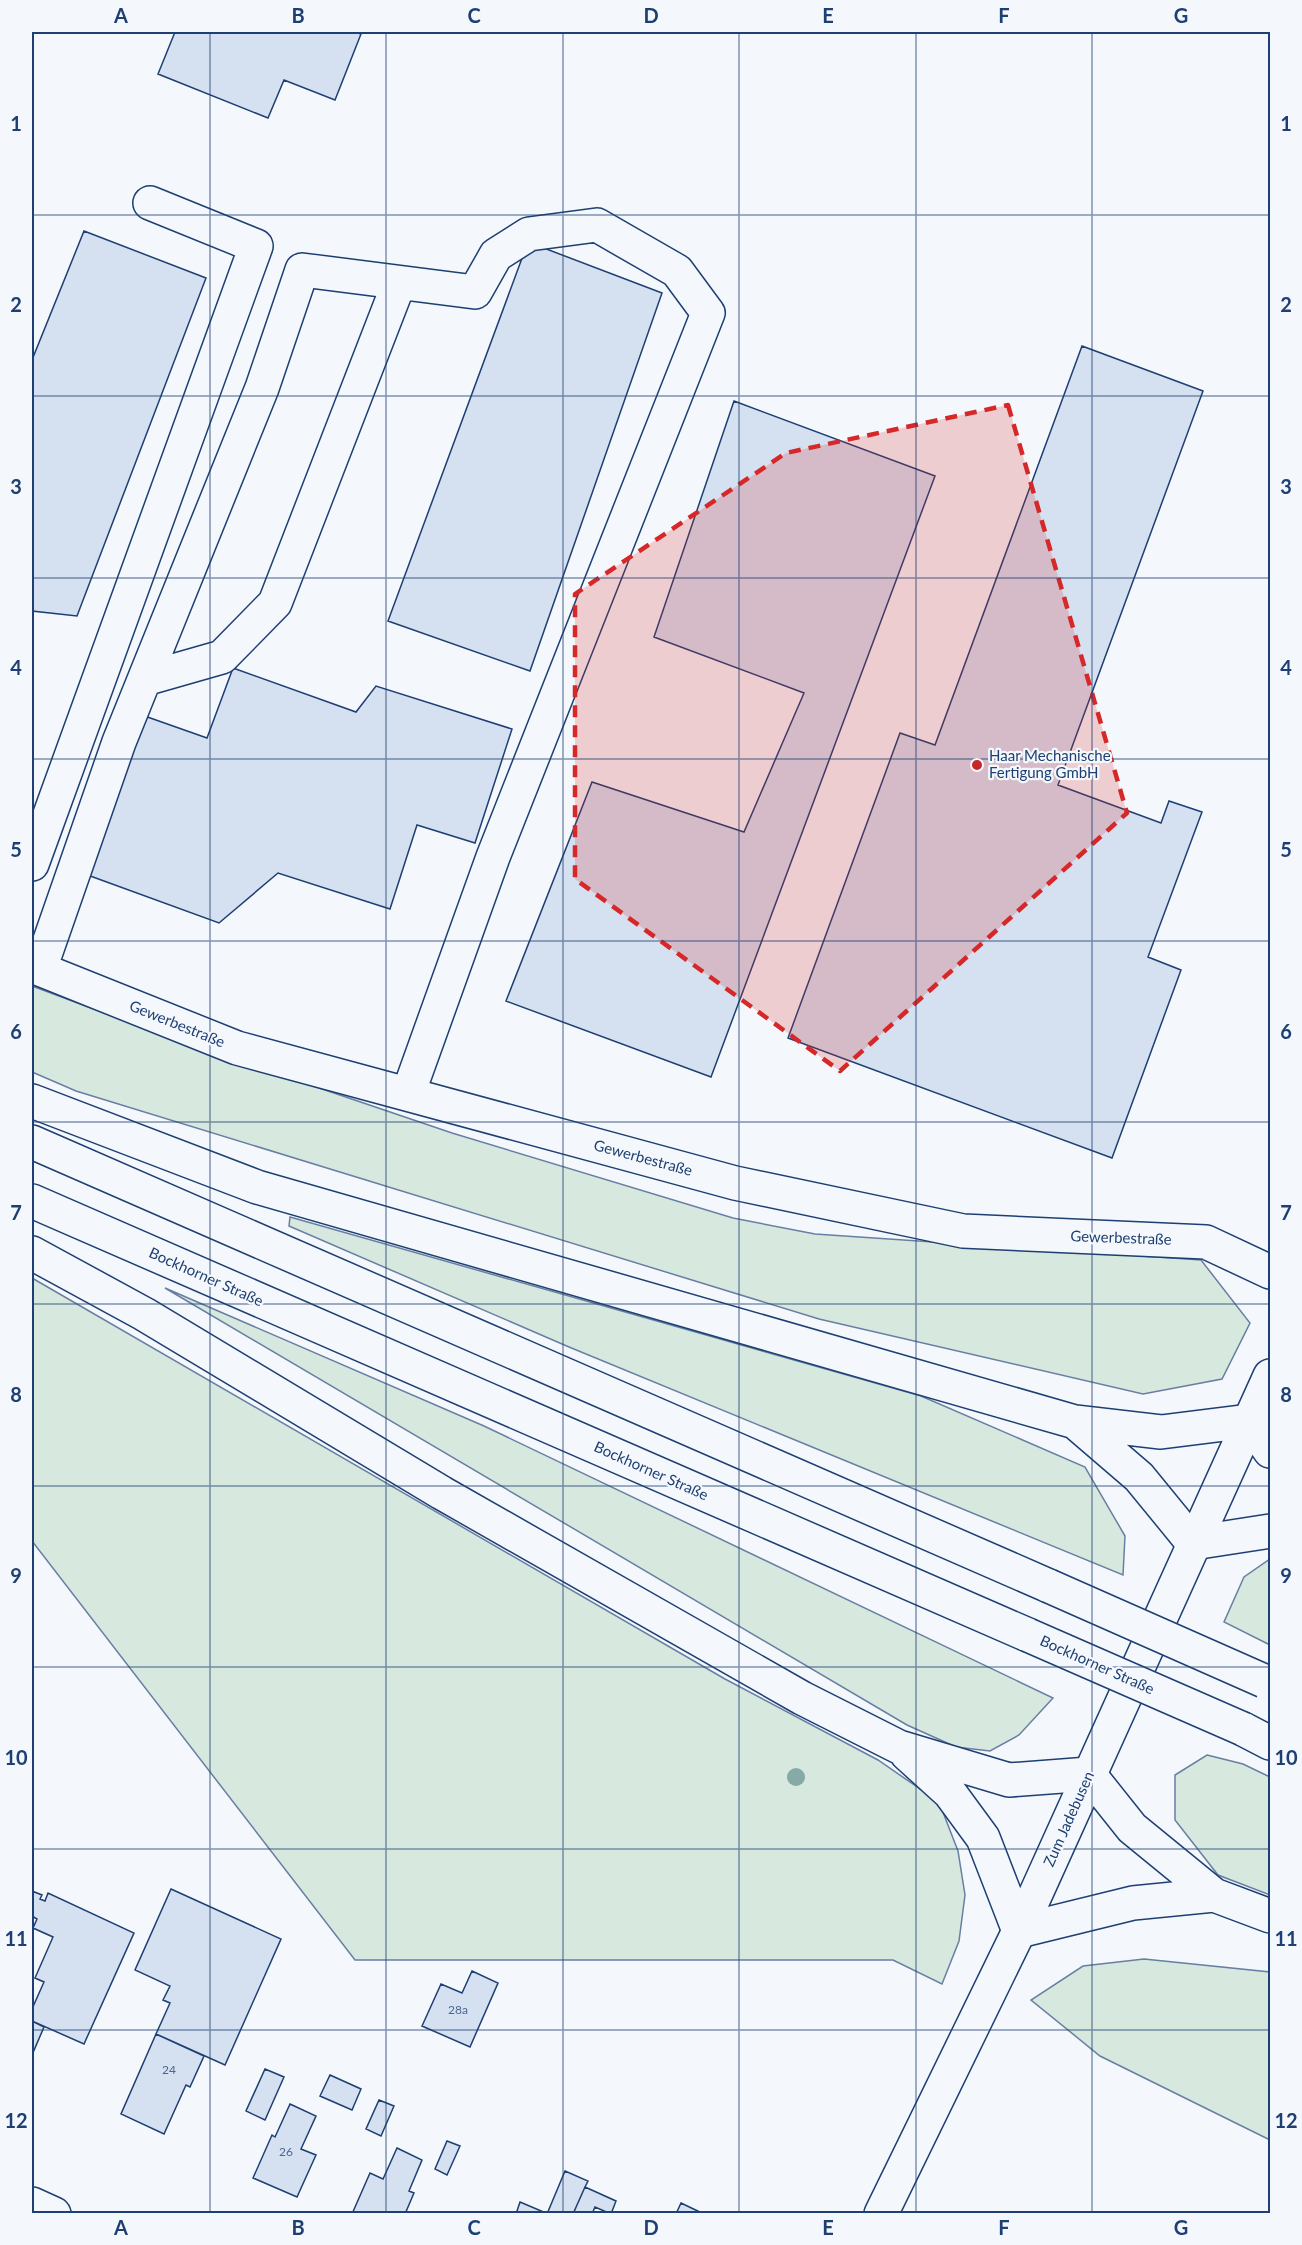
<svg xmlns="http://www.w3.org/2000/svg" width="1302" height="2245" font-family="Lato,sans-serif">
  <rect width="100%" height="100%" fill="#f4f7fb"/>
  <path fill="#d7e8df" stroke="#687fa3" stroke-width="1.5" d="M32,986L166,1036L452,1133L733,1218L815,1234L1201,1260L1250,1323L1222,1379L1143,1394L819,1319L76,1091L32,1072Z
    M290,1217L921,1396L1085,1467L1125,1536L1123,1575L569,1347L289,1226Z
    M32,1278L725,1679L878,1760L939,1802L958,1851L965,1895L959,1941L942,1984L893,1960H355L32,1541Z
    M165,1288L484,1426L1053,1698L1019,1735L990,1751L956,1747L907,1725Z
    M1270,1559V1645L1224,1622L1244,1577Z
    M1207,1755L1243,1764L1270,1777V1895L1218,1875L1175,1820V1775Z
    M1144,1959L1270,1972V2140L1100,2056L1031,2000L1083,1966Z"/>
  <path fill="#d5e0f0" stroke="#1d3f73" stroke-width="1.5" d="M175,32H355L361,34L335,100L284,80L268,118L158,74Z
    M84,231L206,278L77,616L32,611V360Z
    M528,242L662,293L530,671L388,621Z
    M1082,346L1203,391L1058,785L1161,823L1169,801L1202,812L1148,957L1181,970L1112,1158L788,1038L900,733L935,745Z
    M734,401L935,476L711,1077L506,1001L592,782L744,832L804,693L654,637Z
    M233,668L356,712L376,686L512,729L475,843L417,825L390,909L278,873L219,923L82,873L139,714L207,738Z
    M171,1889L281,1939L225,2065L156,2034L170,2003L163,2000L170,1986L135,1970Z
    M32,1891L42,1895L40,1899L45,1901L48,1893L134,1933L84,2044L32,2021V2009L44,1982L35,1978L53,1937L33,1928L37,1919L32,1916Z
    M472,1971L498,1983L470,2047L422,2026L441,1984L462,1993Z
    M32,2021L44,2027L32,2055Z
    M156,2034L204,2056L190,2087L186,2085L164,2134L121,2114Z
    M265,2069L284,2077L265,2120L246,2111Z
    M330,2075L361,2089L352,2110L320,2096Z
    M379,2100L394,2106L381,2136L366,2129Z
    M290,2104L316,2116L301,2149L316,2155L297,2197L253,2178L272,2135L275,2137Z
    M447,2141L460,2146L447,2175L435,2169Z
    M397,2148L422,2160L409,2191L414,2193L405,2214H352L370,2173L383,2179Z
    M565,2171L588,2181L585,2187L573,2214H547Z
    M585,2187L616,2201L611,2214L595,2207L592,2214H573Z
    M520,2202L546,2213V2214H516Z
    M681,2203L704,2214H676Z"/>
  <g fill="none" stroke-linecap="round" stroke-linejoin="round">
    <defs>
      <path id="minor" d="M145,679L222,657L275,603L399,283
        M32,864L256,246L150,203
        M32,966L237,1048L735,1183L963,1231L1206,1242L1270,1272
        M40,969L119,742L262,388L302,270L475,292L496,255L529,234L597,225L677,271L708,313L493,857L408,1094
        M32,2204L54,2214
        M881,2214L1019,1931L1270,1376"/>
      <path id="major" d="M32,1101L257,1187L1075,1422L1161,1432L1249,1421L1270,1451
        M32,1142L1049,1586
        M32,1201L1028,1635
        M32,1253L144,1314L442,1493L802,1698L899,1747L1009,1780L1089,1774L1132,1828L1214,1895L1270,1916
        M1075,1422L1139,1477L1193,1543L1270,1531
        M1243,1729L1270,1743
        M907,1754L950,1793L983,1838L1019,1931L1133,1903L1214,1895"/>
    </defs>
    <use href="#minor" stroke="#1d3f73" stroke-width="36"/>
    <use href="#major" stroke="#1d3f73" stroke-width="36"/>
    <use href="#minor" stroke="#f4f7fb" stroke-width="33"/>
    <use href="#major" stroke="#f4f7fb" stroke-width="33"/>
    <defs>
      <path id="major-bridge" d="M1049,1586L1264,1681
        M1028,1635L1243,1729"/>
    </defs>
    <use href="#major-bridge" stroke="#1d3f73" stroke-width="36" stroke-linecap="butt"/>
    <use href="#major-bridge" stroke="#f4f7fb" stroke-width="33"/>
  </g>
  <circle fill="#86aba6" cx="796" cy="1777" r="9"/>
  <path fill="#d62828" fill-opacity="0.2" stroke="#d62828" stroke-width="4.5" stroke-dasharray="12 8" stroke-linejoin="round" d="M1008,405L1127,813L840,1071L575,879V594L786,453Z"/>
  <path fill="none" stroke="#1d3f73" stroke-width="1.5" stroke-opacity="0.55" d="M210,32V2214M386,32V2214M563,32V2214M739,32V2214M916,32V2214M1092,32V2214M32,215H1270M32,396H1270M32,578H1270M32,759H1270M32,941H1270M32,1122H1270M32,1304H1270M32,1486H1270M32,1667H1270M32,1849H1270M32,2030H1270"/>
  <circle fill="#c62828" stroke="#f4f7fb" stroke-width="2" cx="977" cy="765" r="6"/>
  <g text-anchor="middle" stroke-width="4.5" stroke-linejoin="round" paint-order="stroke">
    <g font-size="12" fill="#4b6792">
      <text x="458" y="2014">28a</text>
      <text x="169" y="2074">24</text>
      <text x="286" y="2156">26</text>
    </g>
    <g font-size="15" fill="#1d3f73" stroke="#f4f7fb" text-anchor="start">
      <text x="989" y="761">Haar Mechanische<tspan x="989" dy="17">Fertigung GmbH</tspan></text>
    </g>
    <g font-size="15" fill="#1d3f73" stroke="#f4f7fb">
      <text transform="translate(177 1024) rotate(22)" y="5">Gewerbestraße</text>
      <text transform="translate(643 1158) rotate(15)" y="5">Gewerbestraße</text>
      <text transform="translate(1121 1238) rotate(2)" y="5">Gewerbestraße</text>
      <text transform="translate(206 1277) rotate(24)" y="5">Bockhorner Straße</text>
      <text transform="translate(651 1471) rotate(24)" y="5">Bockhorner Straße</text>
      <text transform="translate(1097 1665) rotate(24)" y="5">Bockhorner Straße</text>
      <text transform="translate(1069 1819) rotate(-66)" y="5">Zum Jadebusen</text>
    </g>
  </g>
  <rect width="1302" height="2245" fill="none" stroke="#f4f7fb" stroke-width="66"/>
  <rect x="33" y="33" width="1236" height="2179" fill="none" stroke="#1d3f73" stroke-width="2"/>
  <g font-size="20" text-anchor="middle" font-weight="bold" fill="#1d3f73">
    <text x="121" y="23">A</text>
    <text x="298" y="23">B</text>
    <text x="474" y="23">C</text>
    <text x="651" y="23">D</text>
    <text x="828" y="23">E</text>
    <text x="1004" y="23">F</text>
    <text x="1181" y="23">G</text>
    <text x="16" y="131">1</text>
    <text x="1286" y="131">1</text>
    <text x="16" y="312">2</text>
    <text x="1286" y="312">2</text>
    <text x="16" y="494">3</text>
    <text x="1286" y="494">3</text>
    <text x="16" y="675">4</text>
    <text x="1286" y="675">4</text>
    <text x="16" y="857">5</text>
    <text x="1286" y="857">5</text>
    <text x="16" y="1039">6</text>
    <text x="1286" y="1039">6</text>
    <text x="16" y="1220">7</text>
    <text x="1286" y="1220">7</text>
    <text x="16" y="1402">8</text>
    <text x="1286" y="1402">8</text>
    <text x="16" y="1583">9</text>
    <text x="1286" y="1583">9</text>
    <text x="16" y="1765">10</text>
    <text x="1286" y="1765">10</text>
    <text x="16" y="1946">11</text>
    <text x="1286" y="1946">11</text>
    <text x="16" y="2128">12</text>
    <text x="1286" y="2128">12</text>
    <text x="121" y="2235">A</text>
    <text x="298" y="2235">B</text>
    <text x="474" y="2235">C</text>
    <text x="651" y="2235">D</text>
    <text x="828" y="2235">E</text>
    <text x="1004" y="2235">F</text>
    <text x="1181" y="2235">G</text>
  </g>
</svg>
